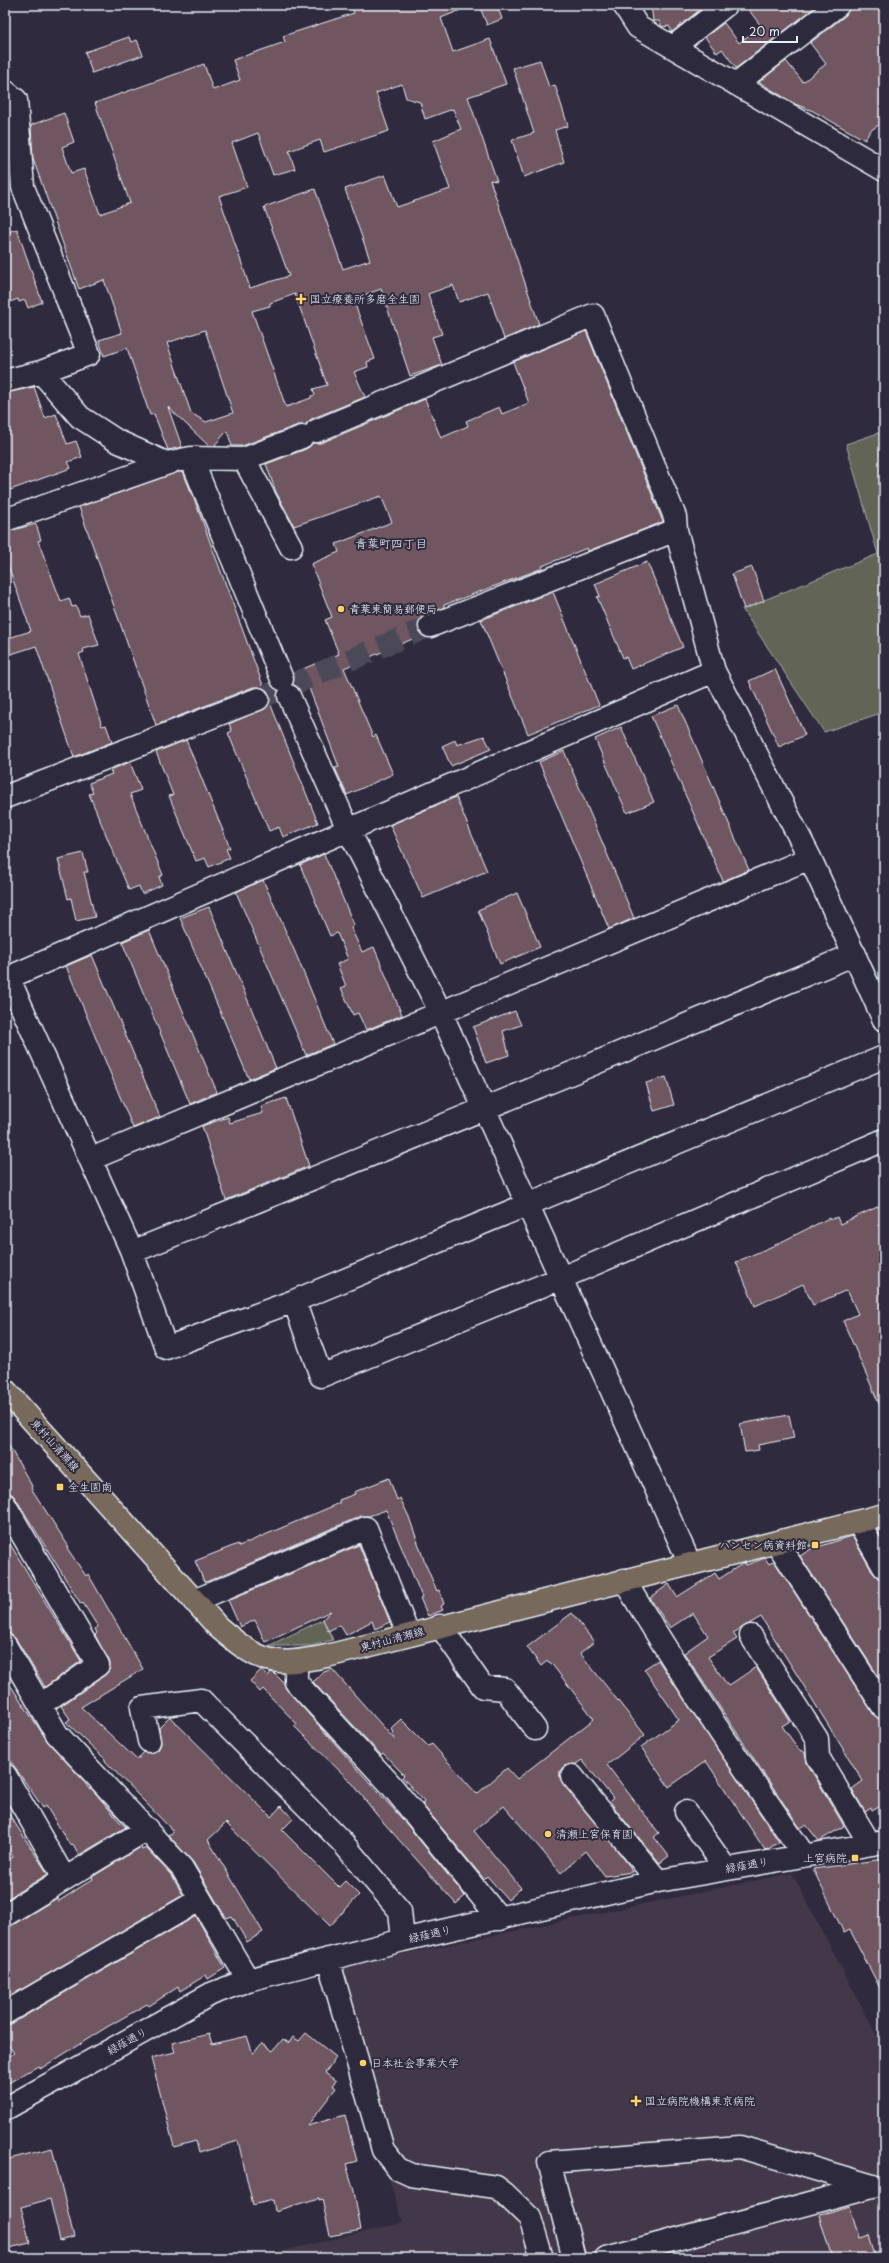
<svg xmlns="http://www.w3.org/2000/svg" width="889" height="2263" font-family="'Playpen Sans','Klee One',sans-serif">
  <rect width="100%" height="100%" fill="#2f2a3d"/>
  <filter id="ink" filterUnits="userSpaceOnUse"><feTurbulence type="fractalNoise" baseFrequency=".025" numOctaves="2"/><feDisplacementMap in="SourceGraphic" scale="8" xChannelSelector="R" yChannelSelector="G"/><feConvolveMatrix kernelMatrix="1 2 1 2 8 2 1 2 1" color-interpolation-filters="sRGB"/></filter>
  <g filter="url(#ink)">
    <path fill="#423848" d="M792,1873L884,2049V2258H252L403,2223L322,1971Z"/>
    <path fill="#626557" stroke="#a5aba8" d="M884,431V712L824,732L742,609L878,554L846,444Z
      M324,1619L333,1640L311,1646H268Z"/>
    <path fill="#6f5761" stroke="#e8f1f8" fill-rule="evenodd" d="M351,5H473L441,18L453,52L490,39L506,84L468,97L497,181L490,180L539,324L504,339L488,292L459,302L453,285L428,294L442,334L432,337L442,365L410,376L381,289L353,299L375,359L367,362L368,367L354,372L365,397L311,419L305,425H298L242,446H232L227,431L214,446H209L168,407L182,447L168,450L154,414L150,415L127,348L104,356L99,340L122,333L104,280L79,289L33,159L31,125L64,113L74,142L62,147L71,173L84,169L100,214L130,203L95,103L204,64L213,90L240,80L233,60L285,42L283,36L354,13ZM402,84L406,98L420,102L425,119L453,109L461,129L433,141L450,189L397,207L385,175L345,189L370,260L343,269L315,189L264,207L289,276L250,288L219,196L247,187L232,143L258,133L273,175L295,169L289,151L320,140L324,152L389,131L376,93ZM295,294L327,385L313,389L315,395L311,396V398L286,407L252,311L270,306V303ZM205,330L233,413L206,422L191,413L167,343Z
      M479,5H497L502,19L487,25Z
      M651,5H706L672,32L669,26L662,27L659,21H653Z
      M745,5H818L736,68L722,49L717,53L705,37L724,23L739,43L761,26Z
      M850,5H884V121L870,131L865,140L813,111L795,104L759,82L786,61L803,82L826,64L810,43L846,15Z
      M129,37L131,42L137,40L143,55L92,73L85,52Z
      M540,60L549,87L555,85L568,126L555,130L564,162L524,177L512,140L534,133L513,68Z
      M17,229L42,302L28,308L25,300L19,302L18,299L5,304V233Z
      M586,331L663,522L588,551L587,548L542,566L543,568L444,605V607L420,619L418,624L422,635L344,668L373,737L376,735L393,774L347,795L335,768L339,767L309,688L301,691L293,684V673L339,654L325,620L332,617L311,564L339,552L336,544L392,522L381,496L294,526L276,492L266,464L306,449L313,443H321L425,399L441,438L468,426L466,421L499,407L502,414L529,403L513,362Z
      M34,387L45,418L56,414L67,444L76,441L82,457L68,462L71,468L10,490L5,477V393Z
      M178,472H183L196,504L264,688L271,684L278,691L277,700L270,703L318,823L283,837L279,827L269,831L228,733L232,731L229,724L267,707L270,701L269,694L260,687H253L156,725L79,507Z
      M36,524L41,540L38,541L61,601L69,598L72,607L76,606L80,616L88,614L99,645L83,649L84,652L79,654L102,726L106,725L112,742L74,757L36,646L5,656V639L31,631L5,557V532Z
      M647,562L683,647L631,669L626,657L623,658L597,597L600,596L595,584Z
      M752,567L764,601L744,609L732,574Z
      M553,592L599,705L528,734L481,620Z
      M775,669L805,735L779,747L749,681Z
      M678,705L749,870L723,881L651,716Z
      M621,727L654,802L627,813L595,739Z
      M484,736L491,749L451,766L442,746L455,740L457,745Z
      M186,740L230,848L226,849L230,858L209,867L205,858L196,861L169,796L173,795L156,752Z
      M564,751L634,918L609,929L539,762Z
      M130,762L141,790L130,794L163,875L159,877L162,885L142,894L139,886L129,890L89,794L93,793L89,783L112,774L110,770Z
      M456,797L487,871L423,898L390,825Z
      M83,853L88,872H84L95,917L76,921L71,898L68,899L58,859Z
      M324,854L354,925L351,928L362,952L374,947L402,1015L366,1030L358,1013L353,1015L341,988L346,986L337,964L348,959L337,933L330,936L300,865Z
      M263,880L295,952L333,1044L306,1055L236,892Z
      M517,893L540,947L500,964L478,910Z
      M209,907L276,1068L249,1079L180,918Z
      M149,930L217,1092L190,1104L122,942Z
      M92,955L160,1117L133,1128L66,966Z
      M515,1011L521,1025L503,1031L509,1055L486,1063L473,1027Z
      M666,1077L674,1105L654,1111L646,1083Z
      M286,1098L309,1166L226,1200L202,1126L228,1117L230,1123L263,1113L261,1106Z
      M884,1204V1415L843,1321L858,1314L847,1290L813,1305L803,1284L755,1306L736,1262L775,1245L829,1218L830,1220L837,1217L840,1224Z
      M789,1415L794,1438L758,1445L759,1450L745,1452L740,1424Z
      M5,1439L32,1486L31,1488L69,1547L67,1548L86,1576L88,1574L143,1669L81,1707L137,1760L144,1752L151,1753L158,1750L161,1744L159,1728L170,1717L271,1817L281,1806L293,1819L282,1830L339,1887L345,1881L359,1895L330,1926L226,1823L208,1840L263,1932L247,1942L232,1916L227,1918L223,1913L193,1862L168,1835L174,1832L105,1761V1759L66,1722L70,1719L61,1706L105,1675L109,1670L110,1664L95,1635L97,1633L95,1629L98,1627L83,1603L81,1604L16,1499L12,1494L5,1493Z
      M389,1478L397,1500L400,1498L409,1517L425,1563L437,1591L439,1590L444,1604L441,1606L443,1610L428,1616L420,1598L422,1597L386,1510L369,1516H361L206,1582L204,1581L195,1561L238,1544L239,1546L340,1503L339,1500L355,1494L354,1492Z
      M884,1528V1542L877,1530Z
      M5,1530L9,1537L7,1539L81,1661L45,1687L16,1639L10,1634L5,1623Z
      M852,1536L873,1573L878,1578L884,1579V1685L800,1556L817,1545L821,1546Z
      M359,1545L390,1622L375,1629L372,1621L346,1635L340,1625L328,1631L323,1619L331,1611L265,1642L255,1620L240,1627L228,1600Z
      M765,1558L769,1564L774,1561L874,1715L884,1720V1803L872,1810L871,1808L865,1812L852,1789L863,1781L761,1617L733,1633L737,1639L708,1657L728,1686L756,1667L790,1721L782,1726L800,1751L802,1750L805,1753L807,1763L844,1826L819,1841L806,1825L800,1828L684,1653L708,1636L693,1613L670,1628L650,1598L669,1584L677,1597L715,1573L719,1579L742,1564L745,1563L746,1565Z
      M572,1613L594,1642L580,1653L645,1735L607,1765L659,1833L654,1837L669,1856L660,1863L619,1814L610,1801L613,1798L582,1760L576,1764L564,1766L560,1771V1778L628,1864L632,1872L605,1876L586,1851L561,1873L504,1806L474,1831L521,1888L508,1900L487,1876L484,1879L422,1804L424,1801L402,1777L404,1775L383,1753L381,1755L313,1682L324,1672L332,1669L395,1740L391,1728L401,1719L428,1746L432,1744L477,1794L507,1768L517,1779L594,1719L551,1663L547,1661L541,1666L527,1647Z
      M658,1660L779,1842L768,1849L765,1850L706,1761L669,1787L641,1747L679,1720L644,1669Z
      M261,1670L268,1676L271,1672L274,1673L284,1683L287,1690L404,1821L465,1896L456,1904L376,1814L353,1784L294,1726L297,1724L263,1689L260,1692L250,1681Z
      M5,1677L48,1742L83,1780L89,1789L91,1788L119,1821L126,1827L79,1855L73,1844L70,1845L46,1806L43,1808L5,1753Z
      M5,1808L48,1874L5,1900V1862L13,1857L5,1842Z
      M141,1847L142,1850L146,1848L172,1876L183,1895L5,1999V1927L11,1926L57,1898L59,1901L93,1879L92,1877Z
      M884,1859V1996L850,1930L844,1933L813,1869Z
      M196,1916L225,1968L208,1979L206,1975L180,1991L178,1987L149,2006L147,2004L107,2027L40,2069L38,2066L5,2085V2059L14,2053L5,2040V2025L11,2024Z
      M306,2033L336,2057L325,2073L336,2081L332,2085L336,2088L307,2126L345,2115L357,2161L346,2164L354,2191L361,2230L330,2236L322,2199L319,2200V2198L275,2211L273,2200L253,2205L238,2141L199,2153L196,2141L174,2147L151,2058L175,2052L172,2043L209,2034L212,2044L247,2036L253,2054L262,2043L273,2051L283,2039L289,2043L293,2037L299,2041Z
      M52,2148L74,2237L60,2241L50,2199L21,2207L30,2243L5,2249V2160Z
      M850,2206L859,2238L869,2235L876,2258H832L819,2215Z"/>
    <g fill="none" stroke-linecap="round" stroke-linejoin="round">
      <path stroke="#4b4859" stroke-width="22" stroke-dasharray="22 11" stroke-linecap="butt" d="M258,699L430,626"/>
      <defs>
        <path id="minor" d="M624,5L638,27L884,170
          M673,47L726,5
          M736,84L838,5
          M5,91L16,100L23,187L64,290
          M41,372L89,354L65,294
          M5,381L41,372L80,417L117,441L166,463
          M316,431L593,315L675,517L676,530L714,671L810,858L884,1020
          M191,458L282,679
          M244,459L291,547
          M181,460L191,458L244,459L302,437
          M5,520L171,462
          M430,626L676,530
          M289,696L348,829L441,1013L690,1564
          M5,797L258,699
          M8,977L132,1252L567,1075L855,954
          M5,979L714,671
          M91,1159L810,858
          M130,1247L166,1348L294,1301L884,1057
          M294,1301L321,1376L561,1278L884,1140
          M5,1505L98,1665L40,1705
          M858,1522L884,1567
          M777,1543L884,1708
          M624,1580C680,1674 741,1765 804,1855
          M194,1601L366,1528L408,1634
          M440,1626L483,1687L505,1689L535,1729
          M751,1636L817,1739L818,1757L870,1844
          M5,1645L57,1734L182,1868L248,1980
          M296,1662V1682L390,1784L500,1919
          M149,1741L142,1708L201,1700L342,1842L400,1911L403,1940
          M5,1775L65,1879
          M572,1776L658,1881
          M686,1812L726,1869
          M5,1915L147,1829
          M328,1959L383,2150L398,2169L411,2175L496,2187L504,2193L530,2218L542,2258
          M5,2013L199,1900
          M5,2109L211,1994L248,1980L403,1940L658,1881L884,1842
          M574,2258L549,2162L740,2147L873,2186
          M606,2258L873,2186"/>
        <path id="major" d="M5,1390L218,1627C260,1663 272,1667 327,1656L884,1515"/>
      </defs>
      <use href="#minor" stroke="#e8f1f8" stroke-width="25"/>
      <use href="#major" stroke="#e8f1f8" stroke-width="25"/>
      <use href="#minor" stroke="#2f2a3d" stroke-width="22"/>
      <use href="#major" stroke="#77695c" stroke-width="22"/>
    </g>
  </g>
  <g fill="#ffd166" stroke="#2f2a3d" stroke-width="1.5">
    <path d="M299 293h4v4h4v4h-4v4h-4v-4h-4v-4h4z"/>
    <circle cx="341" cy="609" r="4"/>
    <rect x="56" y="1483" width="8" height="8" rx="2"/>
    <rect x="811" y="1541" width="8" height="8" rx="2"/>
    <circle cx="548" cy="1834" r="4"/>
    <rect x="851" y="1854" width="8" height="8" rx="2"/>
    <circle cx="363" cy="2063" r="4"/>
    <path d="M634 2095h4v4h4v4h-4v4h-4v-4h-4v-4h4z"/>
  </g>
  <g text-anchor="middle" stroke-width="4" stroke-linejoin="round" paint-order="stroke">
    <g font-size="11" fill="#e8f1f8" stroke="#2f2a3d" text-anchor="start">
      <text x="310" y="303">国立療養所多磨全生園</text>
      <text x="349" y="613">青葉東簡易郵便局</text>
      <text x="68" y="1491">全生園南</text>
      <text x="807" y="1549" text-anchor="end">ハンセン病資料館</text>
      <text x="556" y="1838">清瀬上宮保育園</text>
      <text x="847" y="1862" text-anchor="end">上宮病院</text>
      <text x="371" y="2067">日本社会事業大学</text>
      <text x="645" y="2105">国立病院機構東京病院</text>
    </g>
    <g font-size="11" fill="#e8f1f8" stroke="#2f2a3d">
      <text transform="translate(55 1445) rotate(48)" y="4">東村山清瀬線</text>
      <text transform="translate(392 1639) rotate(-15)" y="4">東村山清瀬線</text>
      <text transform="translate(747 1865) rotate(-10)" y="4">緑蔭通り</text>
      <text transform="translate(430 1934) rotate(-13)" y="4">緑蔭通り</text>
      <text transform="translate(127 2041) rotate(-29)" y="4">緑蔭通り</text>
    </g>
    <g font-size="12" fill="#e8f1f8" stroke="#2f2a3d">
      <text x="391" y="548">青葉町四丁目</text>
    </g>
  </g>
  <rect width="889" height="2263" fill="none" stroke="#2f2a3d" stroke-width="20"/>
  <rect x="10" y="10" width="869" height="2243" fill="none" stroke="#e8f1f8" stroke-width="1.5" filter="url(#ink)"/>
  <path d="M743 36v6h54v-6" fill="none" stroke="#e8f1f8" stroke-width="2"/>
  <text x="749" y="36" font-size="12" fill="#e8f1f8" stroke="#2f2a3d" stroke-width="3" paint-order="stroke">20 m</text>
</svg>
